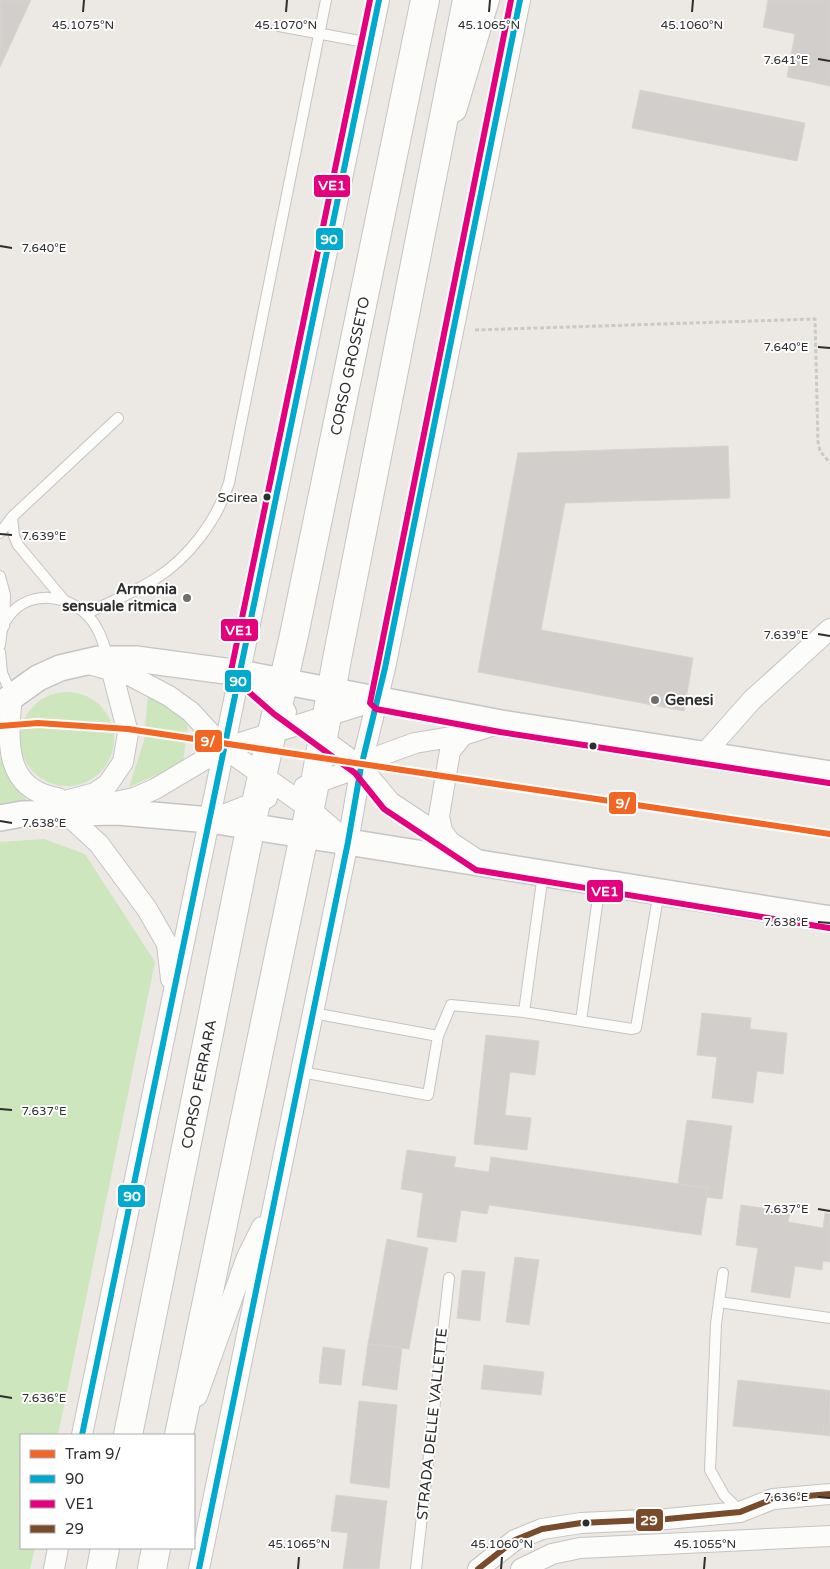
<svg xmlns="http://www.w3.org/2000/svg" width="830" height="1569" font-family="'Varela Round',sans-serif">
  <rect width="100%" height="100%" fill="#ece8e4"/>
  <path fill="#cee6be" d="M20 739a47 47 0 1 1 94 0a47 47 0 1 1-94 0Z
    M148,694L178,713L188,724L183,763L129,787L144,741Z
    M0,756L12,784L30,803L0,806Z
    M44,839L85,854L155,962L58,1435H21V1548H35L30,1569H0V842Z"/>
  <path fill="#d1cecb" stroke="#d7d4d0" d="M0,0H31L0,67Z
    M768,0H830V86L787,77L795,34L763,27Z
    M640,90L805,123L797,161L632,128Z
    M728,446L730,498L565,503L541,630L693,658L684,711L478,672L518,453Z
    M702,1013L751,1018L750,1029L787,1033L783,1074L757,1071L753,1103L712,1098L717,1057L697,1055Z
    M486,1035L539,1041L535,1075L510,1072L505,1115L531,1118L527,1150L474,1144Z
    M687,1120L732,1126L722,1199L706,1197L708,1188L678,1184Z
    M407,1150L456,1157L454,1167L489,1172L491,1157L708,1188L701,1235L489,1205L487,1214L461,1210L456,1242L417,1237L423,1193L401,1189Z
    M741,1205L790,1212L788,1222L823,1228L825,1213L830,1214V1262L823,1261L822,1270L795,1266L790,1298L751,1292L758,1248L736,1245Z
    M387,1239L428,1248L409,1349L368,1344Z
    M515,1257L539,1260L529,1325L506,1322Z
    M462,1270L485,1272L480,1321L457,1318Z
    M368,1344L402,1348L397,1390L362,1385Z
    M323,1347L345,1350L341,1385L319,1383Z
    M484,1365L544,1372L541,1395L481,1389Z
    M738,1380L827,1390L823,1435L733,1426Z
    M827,1390L830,1391V1436L823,1435Z
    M359,1401L397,1405L389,1488L350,1483Z
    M336,1495L387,1501L379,1569H343L348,1533L331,1531Z"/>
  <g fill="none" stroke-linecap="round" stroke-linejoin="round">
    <defs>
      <path id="service" d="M279,26L370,43
        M12,517L14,536L18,545L63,599
        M0,533L12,517L118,418
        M0,576L5,595L4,626
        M86,614C109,602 134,593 155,579C189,558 217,520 229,483L326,0
        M0,645C1,639 1,632 3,626C19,592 59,590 85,613C98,624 103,642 108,657
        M0,652L2,673L12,696
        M524,1012L543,874
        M581,1021L600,883
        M438,1036L451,1005L524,1012L632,1029L636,1028L659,891
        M301,1072L428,1095L438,1036L313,1013
        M723,1273L716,1324L710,1470L724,1495L740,1511
        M719,1302L830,1318
        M416,1569L449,1278"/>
      <path id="minor" d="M456,111L489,0
        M92,665L131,676L169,696L191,712L224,748L310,809L348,842
        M240,673L286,712
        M12,696C8,738 2,789 58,798
        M313,732L361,767L390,802L479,861
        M704,754L752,700L830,629
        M304,787L361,767L382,755L415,743L463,735L501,723
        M46,795L99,844L147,909L167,944L171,979
        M101,805L134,798L155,789L224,748L378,700
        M43,807L95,793L108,784L123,762L128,733L109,660
        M210,820L267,798
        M450,842L442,831L439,816L450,751L463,735
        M197,1396L247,1257L262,1227
        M82,1435L379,0
        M54,1569L58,1548
        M199,1569L348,842L361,767L385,668L520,0
        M478,1569L515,1540L542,1529L581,1523L667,1519L740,1512L773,1499L830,1494
        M521,1569L552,1554L580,1548L830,1536"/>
      <path id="tertiary" d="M0,705L38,678L60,668L99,659H136L240,673L501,723L830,774
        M0,818L22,814L118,812L210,820L830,919"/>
      <path id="secondary" d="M128,1435L251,825L294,635L425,0
        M179,1435L315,783L337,659L467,0
        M101,1569L105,1548
        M152,1569L156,1548"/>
    </defs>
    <use href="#service" stroke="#c5c4c5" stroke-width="12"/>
    <use href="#minor" stroke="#c5c4c5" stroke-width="22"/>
    <use href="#tertiary" stroke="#c5c4c5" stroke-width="28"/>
    <use href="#secondary" stroke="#c5c4c5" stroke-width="30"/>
    <path stroke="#c9c9c8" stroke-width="3" stroke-dasharray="4 2.5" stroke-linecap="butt" d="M475,330L815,319L818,442L820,451L830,463"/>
    <use href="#service" stroke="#fcfcfb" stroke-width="10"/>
    <use href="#minor" stroke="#fcfcfb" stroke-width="20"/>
    <use href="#tertiary" stroke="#fcfcfb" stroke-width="25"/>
    <use href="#secondary" stroke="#fcfcfb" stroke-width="28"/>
    <defs>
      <path id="bus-1" d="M82,1435L379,0
        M199,1569L348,842L361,767L385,668L520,0"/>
      <path id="bus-2" d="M370,0L231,671L232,677L274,714L355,773L384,809L476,870L829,928
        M511,0L370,703L376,709L500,732L829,783"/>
      <path id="bus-3" d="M478,1569L515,1540L542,1529L581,1523L667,1519L740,1512L773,1499L830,1494"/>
    </defs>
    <use href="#bus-1" stroke="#fff" stroke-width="10"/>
    <use href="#bus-2" stroke="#fff" stroke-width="10"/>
    <use href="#bus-3" stroke="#fff" stroke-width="10"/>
    <use href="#bus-1" stroke="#00a9ce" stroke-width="6"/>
    <use href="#bus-2" stroke="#e5007d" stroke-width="6"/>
    <use href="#bus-3" stroke="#7a4b2a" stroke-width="6"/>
    <defs>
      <path id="tram-1" d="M0,726L38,723L128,729L830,834"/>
    </defs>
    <use href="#tram-1" stroke="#fff" stroke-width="10"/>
    <use href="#tram-1" stroke="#f26522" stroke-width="6"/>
  </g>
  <path fill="none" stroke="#2e2e2e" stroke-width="2" d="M83,12L84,0M286,12L287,0M489,12L490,0M692,12L693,0M818,59L830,61M0,246L12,248M818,347L830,348M0,534L12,535M818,634L830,636M0,821L12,823M818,922L830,923M0,1109L12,1110M818,1209L830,1211M0,1396L12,1398M818,1497L830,1498M298,1569L299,1557M501,1569L502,1557M704,1569L705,1557"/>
  <g fill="#2e2e2e" stroke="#fff" stroke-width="2">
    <circle cx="267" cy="497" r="4.5"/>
    <circle cx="593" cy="746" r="4.5"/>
    <circle cx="586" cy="1523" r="4.5"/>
  </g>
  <g fill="#706f6e" stroke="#fff" stroke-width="2">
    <circle cx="187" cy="598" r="5"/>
    <circle cx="655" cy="700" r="5"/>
  </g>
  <g text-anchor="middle" stroke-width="4" stroke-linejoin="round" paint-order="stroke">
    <g font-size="14" fill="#2e2e2e" stroke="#fff" text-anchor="end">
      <text x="258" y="502">Scirea</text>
    </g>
    <g font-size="15" fill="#2e2e2e" stroke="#fff">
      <text transform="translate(350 366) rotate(-78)" y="5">CORSO GROSSETO</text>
      <text transform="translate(199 1084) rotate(-79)" y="5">CORSO FERRARA</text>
      <text transform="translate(432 1424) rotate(-84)" y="5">STRADA DELLE VALLETTE</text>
    </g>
    <g font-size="15" font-weight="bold" fill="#2e2e2e" stroke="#fff" text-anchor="end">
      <text x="177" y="594">Armonia<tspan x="177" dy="17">sensuale ritmica</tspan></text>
      <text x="665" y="705" text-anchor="start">Genesi</text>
    </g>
  </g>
  <g font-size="12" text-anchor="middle" fill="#2e2e2e" stroke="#fff" stroke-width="4" stroke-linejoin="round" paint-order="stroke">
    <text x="83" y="29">45.1075°N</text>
    <text x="286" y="29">45.1070°N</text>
    <text x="489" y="29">45.1065°N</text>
    <text x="692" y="29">45.1060°N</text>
    <text x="786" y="64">7.641°E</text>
    <text x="44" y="252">7.640°E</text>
    <text x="786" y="351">7.640°E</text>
    <text x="44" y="540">7.639°E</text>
    <text x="786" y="639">7.639°E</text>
    <text x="44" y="827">7.638°E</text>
    <text x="786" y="926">7.638°E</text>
    <text x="44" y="1115">7.637°E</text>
    <text x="786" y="1213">7.637°E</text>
    <text x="44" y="1402">7.636°E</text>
    <text x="786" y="1501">7.636°E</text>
    <text x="299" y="1548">45.1065°N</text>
    <text x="502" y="1548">45.1060°N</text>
    <text x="705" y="1548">45.1055°N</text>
  </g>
  <g stroke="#fff" stroke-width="2">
    <rect x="313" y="174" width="38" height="24" rx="5" fill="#e5007d"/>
    <rect x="315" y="227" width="29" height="24" rx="5" fill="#00a9ce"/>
    <rect x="220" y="618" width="39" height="24" rx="5" fill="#e5007d"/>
    <rect x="224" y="669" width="28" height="24" rx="5" fill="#00a9ce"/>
    <rect x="194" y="729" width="29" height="24" rx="5" fill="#f26522"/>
    <rect x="608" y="791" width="29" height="24" rx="5" fill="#f26522"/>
    <rect x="586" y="879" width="38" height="24" rx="5" fill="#e5007d"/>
    <rect x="117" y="1184" width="29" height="24" rx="5" fill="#00a9ce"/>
    <rect x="635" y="1508" width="29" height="24" rx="5" fill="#7a4b2a"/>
  </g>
  <g font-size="14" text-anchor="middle" font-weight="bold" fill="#fff">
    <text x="332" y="190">VE1</text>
    <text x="329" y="244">90</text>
    <text x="239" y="635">VE1</text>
    <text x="238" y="686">90</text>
    <text x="208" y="746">9/</text>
    <text x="623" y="808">9/</text>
    <text x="605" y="896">VE1</text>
    <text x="132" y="1201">90</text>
    <text x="649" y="1525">29</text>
  </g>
  <rect x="20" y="1434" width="175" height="115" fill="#ffffff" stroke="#ababab"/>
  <rect x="30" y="1450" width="25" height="8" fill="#f26522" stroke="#ababab"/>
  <text x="65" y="1459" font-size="15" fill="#2e2e2e">Tram 9/</text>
  <rect x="30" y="1475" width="25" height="8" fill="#00a9ce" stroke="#ababab"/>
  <text x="65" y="1484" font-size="15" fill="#2e2e2e">90</text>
  <rect x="30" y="1500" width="25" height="8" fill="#e5007d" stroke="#ababab"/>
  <text x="65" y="1509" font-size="15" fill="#2e2e2e">VE1</text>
  <rect x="30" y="1525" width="25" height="8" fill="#7a4b2a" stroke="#ababab"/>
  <text x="65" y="1534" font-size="15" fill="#2e2e2e">29</text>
</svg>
